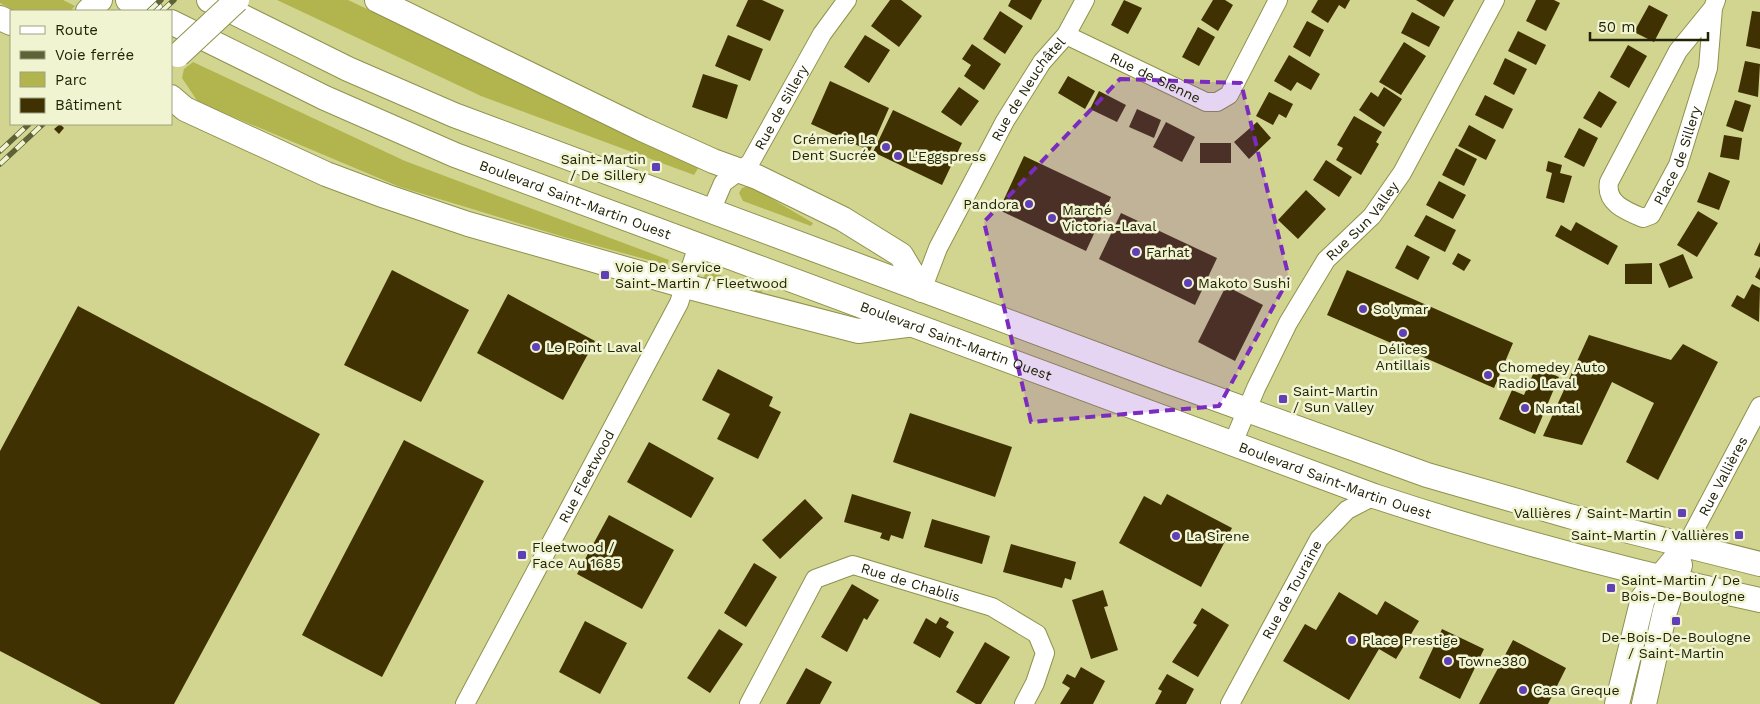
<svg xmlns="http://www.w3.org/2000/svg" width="1760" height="704" font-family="'Work Sans',sans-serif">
  <rect width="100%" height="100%" fill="#d2d58f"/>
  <path fill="#b2b44d" d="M0,0H63L75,6L70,11H15L0,3Z
    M277,0H348L700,165L694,175L481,96Z
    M193,62L405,161L669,260L667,265L564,237L400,187L198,102L182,78L184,69Z
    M748,186L757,190L813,223L811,226L743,201L739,193L742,188Z
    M707,270L762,291L761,295L703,279Z"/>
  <path fill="#3f3102" d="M748,0H762L784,10L770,41L736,26Z
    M890,0H901L922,16L899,47L871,26Z
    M1011,0H1042L1031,20L1008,6Z
    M1124,0L1142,8L1128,34L1111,25Z
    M1213,0H1225L1233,5L1218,31L1201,20Z
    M1318,0H1350L1345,9L1339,5L1328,23L1311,12Z
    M1416,0H1454L1444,17Z
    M1536,0H1554L1560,3L1546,31L1526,21Z
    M1649,5L1668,15L1654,42L1634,32Z
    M1000,11L1023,26L1005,54L983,39Z
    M1752,11L1760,12V49L1746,46Z
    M1412,12L1440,27L1429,47L1401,33Z
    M1307,21L1324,30L1310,57L1293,47Z
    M1198,27L1215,37L1199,66L1182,57Z
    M1518,31L1546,45L1536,65L1508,51Z
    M728,35L763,49L750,81L715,66Z
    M865,35L890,50L869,83L844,67Z
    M1404,42L1426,56L1401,95L1379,82Z
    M972,44L1001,64L984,90L964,76L971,65L962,59Z
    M1628,45L1647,56L1629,88L1610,77Z
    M1289,55L1320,74L1311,90L1297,82L1291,91L1274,81Z
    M1505,58L1527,69L1514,95L1493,84Z
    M1745,61L1760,64L1758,97L1738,92Z
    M703,74L738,85L727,119L692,107Z
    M1068,76L1095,91L1085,109L1058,93Z
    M830,81L889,108L870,151L811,124Z
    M959,87L979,101L961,126L941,112Z
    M1384,87L1402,99L1384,127L1359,110L1371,92L1378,97Z
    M1099,91L1126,105L1117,122L1090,109Z
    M1599,91L1617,102L1601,128L1583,118Z
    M1269,92L1293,104L1286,118L1279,114L1273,125L1256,116Z
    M1485,95L1513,109L1503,129L1475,115Z
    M1735,100L1751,105L1743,132L1726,126Z
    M1137,109L1161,120L1154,138L1129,127Z
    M893,110L962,143L942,185L873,152Z
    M1354,116L1382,132L1376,142L1379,144L1361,175L1336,160L1343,148L1337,145Z
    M1166,122L1195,137L1182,162L1153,147Z
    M1257,122L1271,138L1249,159L1234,142Z
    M60,124L64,128L59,134L54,129Z
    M1469,125L1496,140L1486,160L1458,146Z
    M1579,128L1598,138L1584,167L1564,157Z
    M1724,135L1742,138L1739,160L1720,157Z
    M1200,143H1231V163H1200Z
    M1456,148L1477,159L1464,186L1442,175Z
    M1024,156L1111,197L1086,251L999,210Z
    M1326,160L1352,177L1339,197L1313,180Z
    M1548,161L1562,165L1560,173L1572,176L1564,203L1546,198L1552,173L1546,171Z
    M1709,172L1730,181L1719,210L1697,202Z
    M1439,181L1466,195L1453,219L1426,205Z
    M1306,190L1326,209L1298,239L1278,220Z
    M1698,211L1718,223L1697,257L1677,245Z
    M1121,213L1217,258L1195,305L1099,259Z
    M1426,215L1456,230L1445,252L1414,236Z
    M1576,222L1618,246L1608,265L1555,236L1561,225L1571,231Z
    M1760,242V257L1754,255Z
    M1407,245L1430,257L1418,280L1395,268Z
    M1458,253L1471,260L1464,271L1452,264Z
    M1683,254L1693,278L1669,288L1659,264Z
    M1652,263V284H1625V264Z
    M1760,267V280L1755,277Z
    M392,270L469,310L421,402L344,365Z
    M1347,270L1513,343L1494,388L1327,315Z
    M1752,284L1760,288L1759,322L1731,306L1737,295L1744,299Z
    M1226,286L1263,305L1235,361L1198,342Z
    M508,294L595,341L563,400L477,353Z
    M78,306L320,434L174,704H101L0,651V451Z
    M1589,335L1671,360L1683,344L1718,362L1658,480L1626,462L1654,403L1612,382L1582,445L1543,436Z
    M1536,367L1559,377L1535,434L1499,419L1512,390L1524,395Z
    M718,369L773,397L769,406L781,412L758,459L717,439L730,414L702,400Z
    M910,413L1012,447L995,497L893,462Z
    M404,440L484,481L382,677L302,635Z
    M649,442L714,478L691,518L627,482Z
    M852,494L911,512L903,539L891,535L889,541L880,538L882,533L844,522Z
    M1167,494L1232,528L1201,587L1119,543L1144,496L1161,505Z
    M805,499L823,518L780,559L762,540Z
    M609,515L674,550L642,609L577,574Z
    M932,519L990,536L982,564L924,547Z
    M1011,544L1076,562L1071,580L1065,578L1062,588L1003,572Z
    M754,563L777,577L746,627L724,613Z
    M852,584L879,600L867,620L864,618L847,652L821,637Z
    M1103,590L1108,606L1104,607L1118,650L1091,659L1072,600Z
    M1339,592L1377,615L1385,601L1419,621L1396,659L1379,649L1349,700L1283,661L1305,624L1316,630Z
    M1202,608L1229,625L1198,677L1172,662L1197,625L1193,623Z
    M940,617L949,622L946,627L954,632L940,658L913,643L926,618L936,624Z
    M585,621L627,643L600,694L559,672Z
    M719,629L743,644L710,693L687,678Z
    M1442,629L1484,649L1460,699L1419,678Z
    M1513,640L1566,668L1548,704H1479Z
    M985,642L1010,657L981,704H976L956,692Z
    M1081,667L1105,681L1093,704H1060L1070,688L1062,683L1067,674L1075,678Z
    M806,668L832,682L820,704H786Z
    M1167,674L1194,689L1186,704H1155L1162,691L1158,689Z"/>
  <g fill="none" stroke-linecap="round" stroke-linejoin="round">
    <defs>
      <g id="street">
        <path id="s1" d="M1713,8L1678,51L1609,182C1605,203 1626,211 1643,218L1651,215L1678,165L1708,68L1713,8L1716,0"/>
        <path id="s2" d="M1066,35L1206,102H1217L1229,95L1278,0"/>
        <path id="s3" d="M711,211L723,183L750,163L822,34L847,0"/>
        <path id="s4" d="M922,290L938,248L1005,121L1042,62L1066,35L1085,0"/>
        <path id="s5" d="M1233,443L1256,388L1288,323L1326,260L1372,216L1402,173L1495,0"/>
        <path id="s6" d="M1686,546L1760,406"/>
        <path id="s7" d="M465,704L679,303L698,245"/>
        <path id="s8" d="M749,704L815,579L853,565L992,607L1037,634L1045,653L1035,683L1024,704"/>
        <path id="s9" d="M1230,704L1319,539L1347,510L1374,496"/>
      </g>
      <g id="secondary">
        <path d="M128,0L151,11"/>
        <path d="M209,0L348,69L454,115L1167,381L1427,475L1569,516L1760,564"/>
        <path d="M377,0L642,129L713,161L757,177L843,219L901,255L922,290"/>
        <path d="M88,11L100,0"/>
        <path d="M0,18L11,23"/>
        <path id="s10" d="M171,22L325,98L455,155L1374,496C1501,538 1630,572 1760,600"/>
        <path d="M171,97L185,109L326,174L385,196L468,224L685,286L858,331L907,325"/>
        <path d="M1617,704L1643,598L1686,546"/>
        <path d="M1644,704L1665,611L1680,565"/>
      </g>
    </defs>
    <use href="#street" stroke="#8f924d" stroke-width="20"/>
    <use href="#secondary" stroke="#8f924d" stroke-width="26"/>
    <use href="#street" stroke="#fff" stroke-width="18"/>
    <use href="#secondary" stroke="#fff" stroke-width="24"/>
    <defs>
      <path id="rail" d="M149,11L161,0
        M162,11L174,0
        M0,151L29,124
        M0,164L43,124"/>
    </defs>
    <use href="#rail" stroke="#5f6136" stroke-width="5.5"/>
    <use href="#rail" stroke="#f1f4d1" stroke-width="4" stroke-dasharray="11" stroke-linecap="butt"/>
    <defs>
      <path id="secondary-bridge" d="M178,55L237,0"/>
    </defs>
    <use href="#secondary-bridge" stroke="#8f924d" stroke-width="26" stroke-linecap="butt"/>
    <use href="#secondary-bridge" stroke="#fff" stroke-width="24"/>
  </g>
  <path fill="#7b2cbf" fill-opacity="0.2" stroke="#7b2cbf" stroke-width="4" stroke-dasharray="10 6" stroke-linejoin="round" d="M1120,79L1241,83L1289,278L1219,406L1031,422L984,222Z"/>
  <g fill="#603fb7" stroke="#f1f4d1" stroke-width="2">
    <circle cx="886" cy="147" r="5"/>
    <circle cx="898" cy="156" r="5"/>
    <rect x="651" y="162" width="10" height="10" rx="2.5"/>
    <circle cx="1029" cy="204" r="5"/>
    <circle cx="1052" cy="218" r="5"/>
    <circle cx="1136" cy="252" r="5"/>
    <rect x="600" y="270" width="10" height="10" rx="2.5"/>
    <circle cx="1188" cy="283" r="5"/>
    <circle cx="1363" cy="309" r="5"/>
    <circle cx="1403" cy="333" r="5"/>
    <circle cx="536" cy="347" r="5"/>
    <circle cx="1488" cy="375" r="5"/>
    <rect x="1278" y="394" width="10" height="10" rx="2.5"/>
    <circle cx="1525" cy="408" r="5"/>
    <rect x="1677" y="508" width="10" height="10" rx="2.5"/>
    <rect x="1734" y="530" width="10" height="10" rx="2.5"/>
    <circle cx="1176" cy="536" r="5"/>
    <rect x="517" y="550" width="10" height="10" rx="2.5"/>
    <rect x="1606" y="583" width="10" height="10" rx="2.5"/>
    <rect x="1671" y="616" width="10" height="10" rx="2.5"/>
    <circle cx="1352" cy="640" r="5"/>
    <circle cx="1448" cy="661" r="5"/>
    <circle cx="1523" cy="690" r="5"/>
  </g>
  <g text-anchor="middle" stroke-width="5" stroke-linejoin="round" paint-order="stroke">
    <g font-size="14" fill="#232407" stroke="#f1f4d1">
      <text dy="5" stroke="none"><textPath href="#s2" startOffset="99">Rue de Sienne</textPath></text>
      <text dy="5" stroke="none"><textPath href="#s4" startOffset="228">Rue de Neuchâtel</textPath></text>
      <text dy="5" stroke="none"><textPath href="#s3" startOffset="128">Rue de Sillery</textPath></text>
      <text dy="5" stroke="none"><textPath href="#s1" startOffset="332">Place de Sillery</textPath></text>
      <text dy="5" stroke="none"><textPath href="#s10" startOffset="442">Boulevard Saint-Martin Ouest</textPath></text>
      <text dy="5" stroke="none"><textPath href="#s5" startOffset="259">Rue Sun Valley</textPath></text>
      <text dy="5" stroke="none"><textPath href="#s10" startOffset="848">Boulevard Saint-Martin Ouest</textPath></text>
      <text dy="5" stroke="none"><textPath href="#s6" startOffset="79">Rue Vallières</textPath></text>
      <text dy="5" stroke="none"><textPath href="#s7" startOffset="258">Rue Fleetwood</textPath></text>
      <text dy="5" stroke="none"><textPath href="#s10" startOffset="1252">Boulevard Saint-Martin Ouest</textPath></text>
      <text dy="5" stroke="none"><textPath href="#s8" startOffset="242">Rue de Chablis</textPath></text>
      <text dy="5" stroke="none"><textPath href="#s9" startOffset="130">Rue de Touraine</textPath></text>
    </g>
    <g font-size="14" fill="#232407" stroke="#f1f4d1" text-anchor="start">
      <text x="876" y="144" text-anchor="end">Crémerie La<tspan x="876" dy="16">Dent Sucrée</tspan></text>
      <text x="908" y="161">L'Eggspress</text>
      <text x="646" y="164" text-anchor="end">Saint-Martin<tspan x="646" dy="16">/ De Sillery</tspan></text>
      <text x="1019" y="209" text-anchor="end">Pandora</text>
      <text x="1062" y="215">Marché<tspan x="1062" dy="16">Victoria-Laval</tspan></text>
      <text x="1146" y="257">Farhat</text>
      <text x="615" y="272">Voie De Service<tspan x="615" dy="16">Saint-Martin / Fleetwood</tspan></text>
      <text x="1198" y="288">Makoto Sushi</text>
      <text x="1373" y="314">Solymar</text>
      <text x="546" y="352">Le Point Laval</text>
      <text x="1403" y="354" text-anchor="middle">Délices<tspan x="1403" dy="16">Antillais</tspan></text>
      <text x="1498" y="372">Chomedey Auto<tspan x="1498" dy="16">Radio Laval</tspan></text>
      <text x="1293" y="396">Saint-Martin<tspan x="1293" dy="16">/ Sun Valley</tspan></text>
      <text x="1535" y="413">Nantal</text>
      <text x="1672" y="518" text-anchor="end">Vallières / Saint-Martin</text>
      <text x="1729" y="540" text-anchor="end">Saint-Martin / Vallières</text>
      <text x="1186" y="541">La Sirene</text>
      <text x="532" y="552">Fleetwood /<tspan x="532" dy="16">Face Au 1685</tspan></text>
      <text x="1621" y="585">Saint-Martin / De<tspan x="1621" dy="16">Bois-De-Boulogne</tspan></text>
      <text x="1676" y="642" text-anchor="middle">De-Bois-De-Boulogne<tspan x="1676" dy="16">/ Saint-Martin</tspan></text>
      <text x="1362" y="645">Place Prestige</text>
      <text x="1458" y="666">Towne380</text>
      <text x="1533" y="695">Casa Greque</text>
    </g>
  </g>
  <rect x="10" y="10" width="162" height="115" fill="#f1f4d1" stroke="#9fa180"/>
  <rect x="20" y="26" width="25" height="8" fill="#ffffff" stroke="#9fa180"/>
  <text x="55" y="35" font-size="15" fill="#232407">Route</text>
  <rect x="20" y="51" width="25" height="8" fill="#5f6136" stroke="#9fa180"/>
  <text x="55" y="60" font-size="15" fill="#232407">Voie ferrée</text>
  <rect x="20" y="72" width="25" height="15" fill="#b2b44d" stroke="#9fa180"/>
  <text x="55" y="85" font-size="15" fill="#232407">Parc</text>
  <rect x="20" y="98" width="25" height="15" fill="#3f3102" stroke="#9fa180"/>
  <text x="55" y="110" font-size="15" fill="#232407">Bâtiment</text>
  <path d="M1590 32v8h118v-8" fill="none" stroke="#232407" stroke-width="2.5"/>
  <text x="1598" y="32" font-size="15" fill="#232407" stroke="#f1f4d1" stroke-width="4" paint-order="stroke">50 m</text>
</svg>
